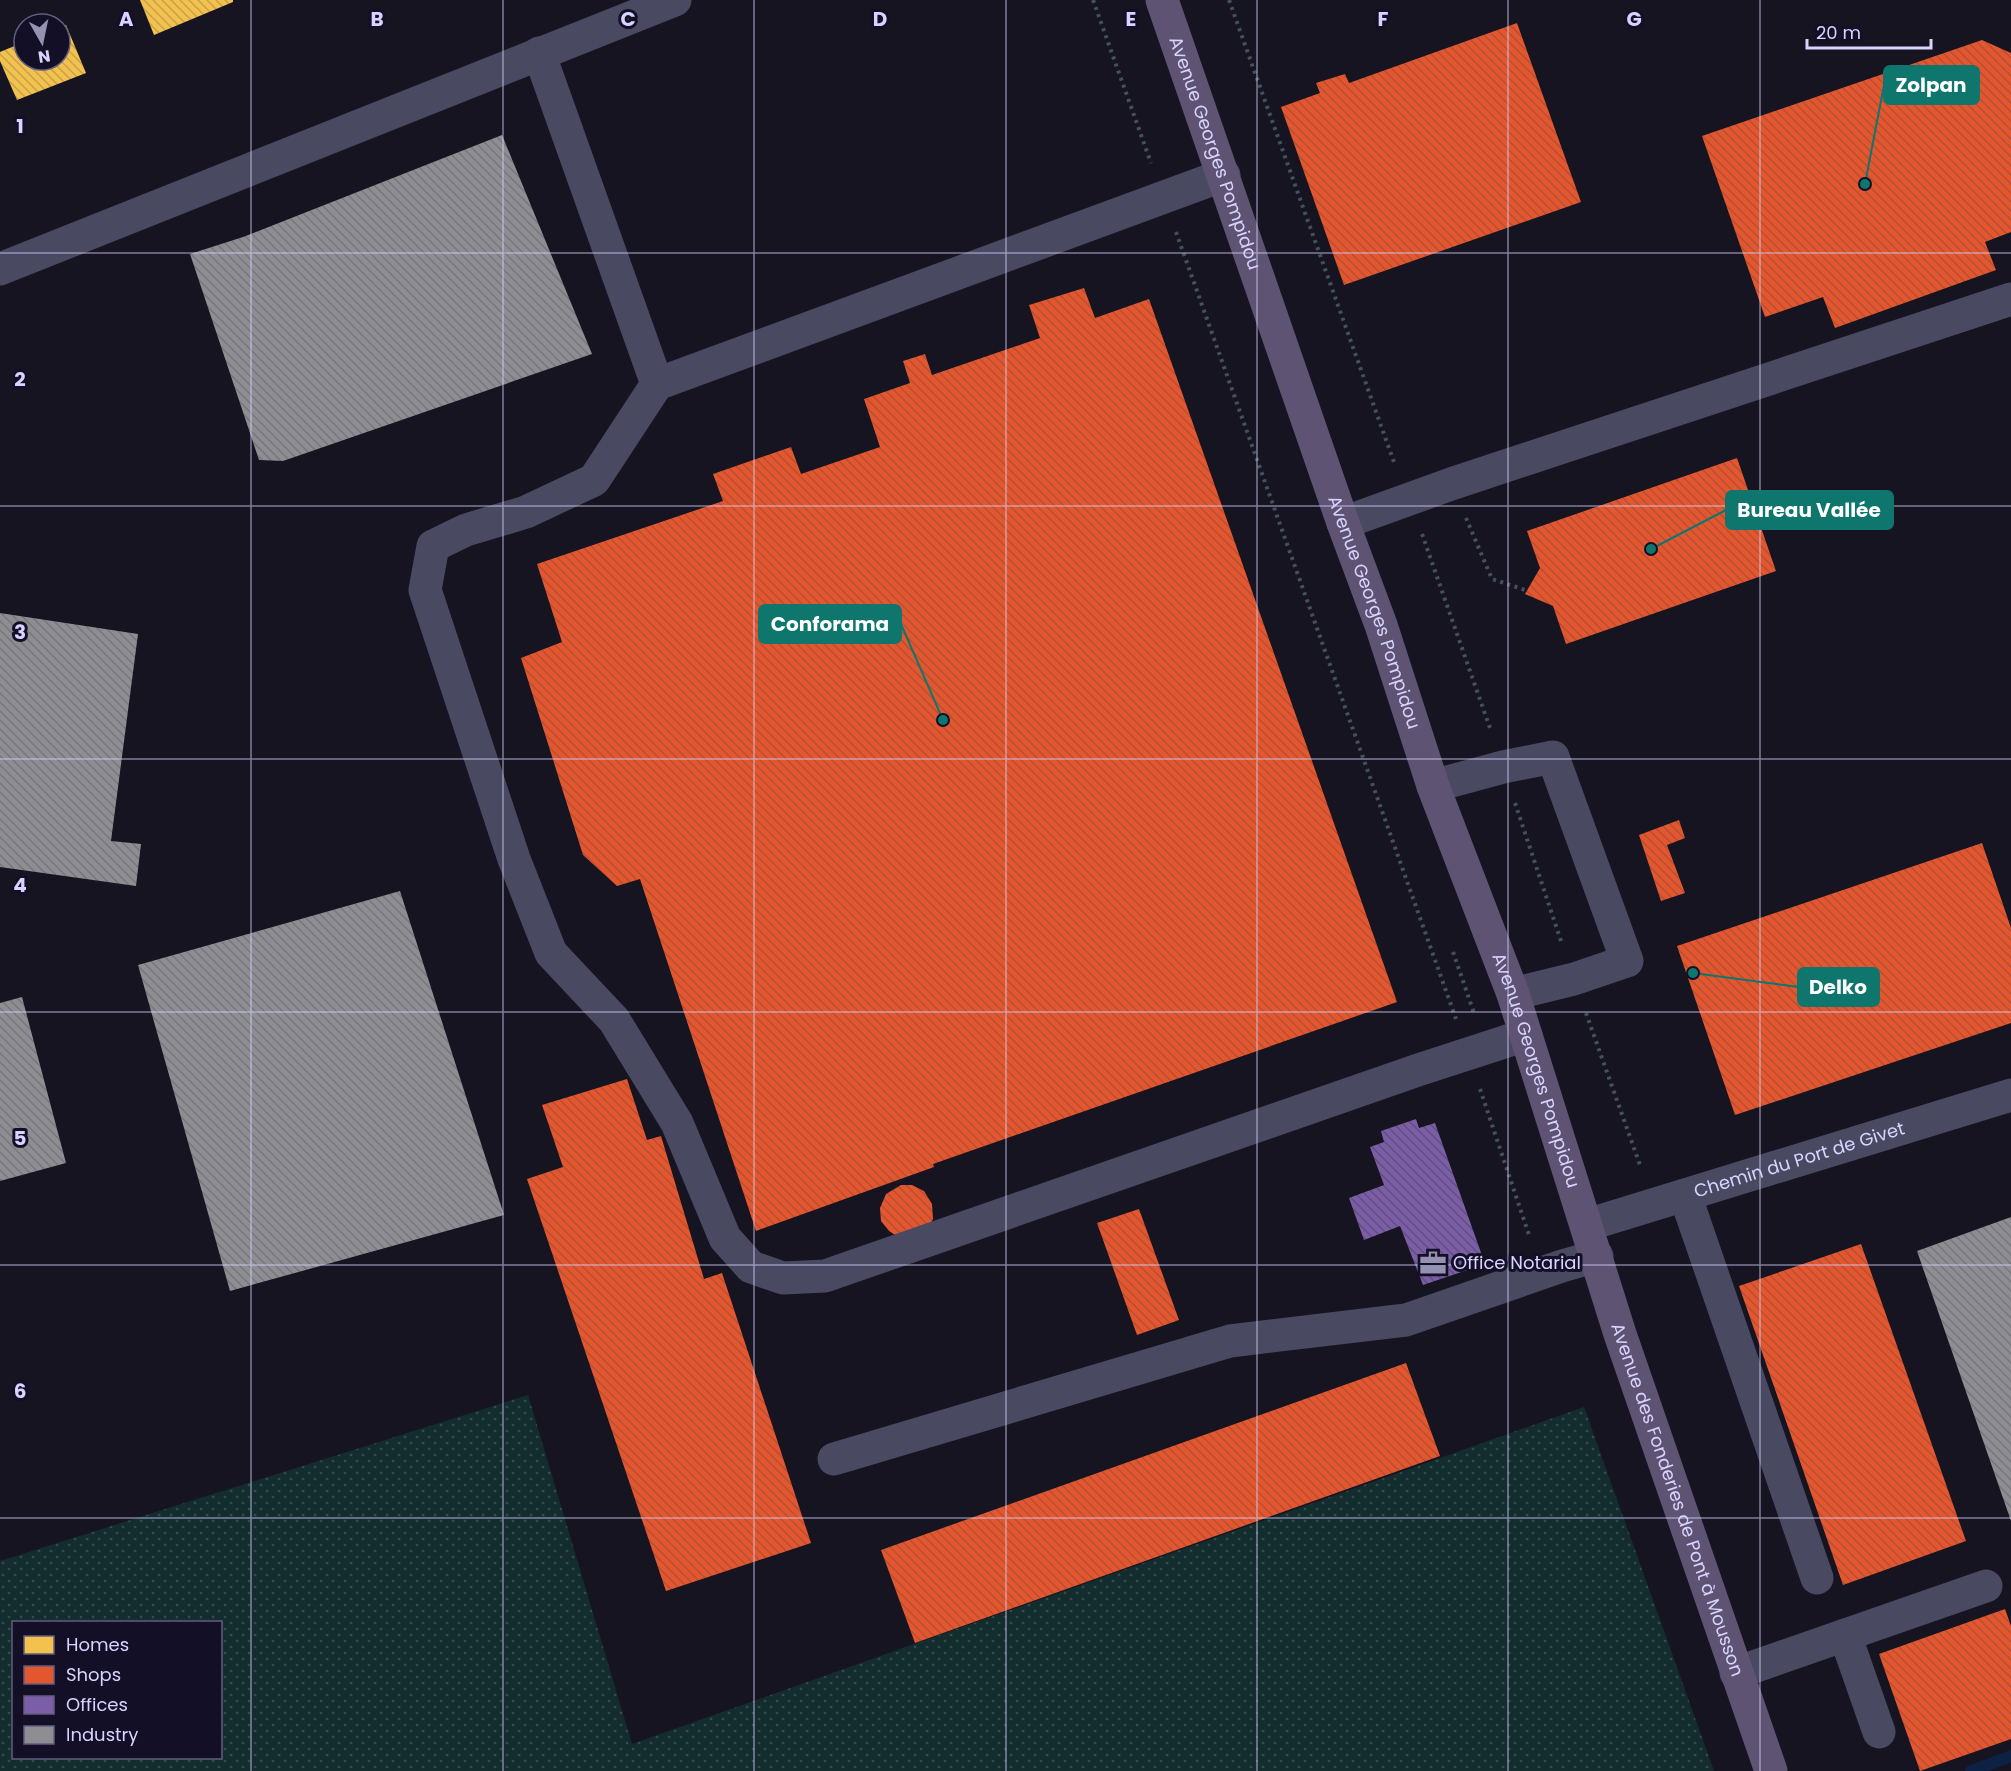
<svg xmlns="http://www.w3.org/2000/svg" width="2011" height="1771" font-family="Poppins,sans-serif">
  <defs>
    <pattern id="grass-dots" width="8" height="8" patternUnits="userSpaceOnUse" patternTransform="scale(1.5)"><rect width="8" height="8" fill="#132c2d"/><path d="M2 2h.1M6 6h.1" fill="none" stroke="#354a4c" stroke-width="1.8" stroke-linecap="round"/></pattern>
    <pattern id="homes-back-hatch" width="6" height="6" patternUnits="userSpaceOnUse" patternTransform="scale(1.5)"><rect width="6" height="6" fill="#f2c14e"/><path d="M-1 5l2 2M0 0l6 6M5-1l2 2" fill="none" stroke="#c6a14e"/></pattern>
    <pattern id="shops-back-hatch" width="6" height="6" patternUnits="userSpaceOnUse" patternTransform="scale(1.5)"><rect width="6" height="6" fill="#e4572e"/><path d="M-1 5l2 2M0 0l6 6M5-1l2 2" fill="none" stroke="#b35037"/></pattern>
    <pattern id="offices-back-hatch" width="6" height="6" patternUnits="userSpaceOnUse" patternTransform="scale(1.5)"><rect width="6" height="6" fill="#7b5ea7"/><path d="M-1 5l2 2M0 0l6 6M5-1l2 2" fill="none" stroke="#61507e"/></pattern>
    <pattern id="industry-back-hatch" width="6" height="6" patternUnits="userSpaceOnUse" patternTransform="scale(1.5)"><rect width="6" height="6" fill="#8d8d92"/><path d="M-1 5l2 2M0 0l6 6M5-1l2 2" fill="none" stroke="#76767d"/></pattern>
  </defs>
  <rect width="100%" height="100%" fill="#161421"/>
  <path fill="url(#grass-dots)" fill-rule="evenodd" d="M528,1395L632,1744L1584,1407L1714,1771H0V1561ZM14,1622H220V1758H14Z"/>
  <path fill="url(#homes-back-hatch)" d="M140,0H233V2L154,35Z
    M66,25L86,73L17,100L0,61V52L24,42V60H60V28Z"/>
  <path fill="url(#shops-back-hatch)" d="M1517,23L1581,202L1344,285L1281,107L1320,93L1316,83L1345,74L1349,83Z
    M1982,40L2011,53V232L1985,242L1996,270L1835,328L1823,297L1765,317L1702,136Z
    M1084,288L1095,318L1149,299L1397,1002L933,1164L934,1167L756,1231L640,879L617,886L583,855L521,658L562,642L537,564L723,501L713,474L791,447L801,474L880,447L864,399L910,383L903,361L925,354L932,375L1040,338L1029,305Z
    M1737,458L1776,571L1566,644L1553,606L1525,594L1540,568L1527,531Z
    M1679,820L1685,838L1667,845L1685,893L1661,901L1639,835Z
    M1982,843L2011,928V1023L1735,1115L1677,946Z
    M627,1079L647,1140L661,1136L704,1279L722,1273L811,1543L666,1591L527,1179L563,1167L542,1105Z
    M901,1185H912L924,1191L932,1204L933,1219L930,1225L895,1235L889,1231L881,1221L880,1208L886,1194Z
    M1139,1209L1179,1320L1137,1335L1097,1223Z
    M1861,1244L1966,1541L1843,1585L1739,1286Z
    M1406,1363L1440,1456L915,1643L881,1550Z
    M2005,1609L2011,1626V1739L1920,1771L1879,1654Z"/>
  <path fill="url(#offices-back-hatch)" d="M1416,1119L1419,1128L1435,1123L1485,1264L1423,1285L1400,1226L1364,1240L1349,1198L1384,1185L1370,1147L1384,1142L1381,1131Z"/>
  <path fill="url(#industry-back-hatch)" d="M502,135L592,354L283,461L259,460L190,254L243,237Z
    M0,613L138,634L111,841L141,844L136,886L0,867Z
    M400,891L504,1215L230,1291L138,965Z
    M22,997L66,1163L0,1181V1003Z
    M2011,1217V1521L1917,1251Z"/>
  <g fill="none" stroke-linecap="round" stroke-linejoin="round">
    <path stroke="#0d2144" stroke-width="12" d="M1971,1771L2011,1756"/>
    <path stroke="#44505f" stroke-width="4" stroke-dasharray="3 4.5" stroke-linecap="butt" d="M1093,0L1151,163
      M1229,0L1395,465
      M1176,232L1456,1019
      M1466,518L1492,579L1528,591
      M1422,534L1491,731
      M1515,803L1562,944
      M1453,952L1474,1013
      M1586,1013L1641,1168
      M1480,1089L1530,1238"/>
    <g stroke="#4a4962" stroke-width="33">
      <path d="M539,53L657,384L1224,175"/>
      <path d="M0,269L675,0"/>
      <path d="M657,384L594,480L526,512L466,530L433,546L425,590L514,859L551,953L614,1020L677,1123L725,1238L751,1267L783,1278L825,1276L1418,1070L1526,1035"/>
      <path d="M1343,523L1451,484L2011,299"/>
      <path d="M1433,786L1503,767L1553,757L1627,961L1574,979L1513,994"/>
      <path d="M1685,1195L1817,1578"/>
      <path id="s1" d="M1587,1225L2011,1095"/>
      <path d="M834,1459L1230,1341L1406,1320L1562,1266L1597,1256"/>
      <path d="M1845,1635L1879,1732"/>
      <path d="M1736,1673L1986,1586"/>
    </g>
    <path stroke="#5e5373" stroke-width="33" id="s2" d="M1162,0L1343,523L1381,625L1433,786L1513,994L1620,1334L1771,1771"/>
  </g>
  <path fill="none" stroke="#d9d4ff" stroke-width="1.5" stroke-opacity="0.55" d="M251,0V1771M503,0V1771M754,0V1771M1006,0V1771M1257,0V1771M1508,0V1771M1760,0V1771M0,253H2011M0,506H2011M0,759H2011M0,1012H2011M0,1265H2011M0,1518H2011"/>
  <defs>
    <symbol id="office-bare" viewBox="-9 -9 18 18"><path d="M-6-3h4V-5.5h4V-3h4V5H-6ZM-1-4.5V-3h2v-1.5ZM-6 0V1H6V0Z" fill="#9591b1" stroke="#130f26" stroke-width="2.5" paint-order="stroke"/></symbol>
  </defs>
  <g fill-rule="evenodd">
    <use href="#office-bare" x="1414" y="1244" width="38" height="38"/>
  </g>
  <g text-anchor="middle" stroke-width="6" stroke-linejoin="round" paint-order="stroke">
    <g font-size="18" fill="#d9d4ff" stroke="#130f26">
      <text dy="6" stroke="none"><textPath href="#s2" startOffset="162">Avenue Georges Pompidou</textPath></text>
      <text dy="6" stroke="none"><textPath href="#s2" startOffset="648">Avenue Georges Pompidou</textPath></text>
      <text dy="6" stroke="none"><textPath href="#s2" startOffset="1134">Avenue Georges Pompidou</textPath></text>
      <text dy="6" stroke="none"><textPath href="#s1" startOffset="222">Chemin du Port de Givet</textPath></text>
      <text dy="6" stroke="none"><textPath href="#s2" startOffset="1586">Avenue des Fonderies de Pont à Mousson</textPath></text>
    </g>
    <g font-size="18" fill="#d9d4ff" stroke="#130f26" text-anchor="start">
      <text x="1453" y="1269">Office Notarial</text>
    </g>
  </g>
  <g font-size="20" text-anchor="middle" font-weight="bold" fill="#d9d4ff" stroke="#130f26" stroke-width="6" stroke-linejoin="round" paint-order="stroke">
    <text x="126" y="26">A</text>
    <text x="377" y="26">B</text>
    <text x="628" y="26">C</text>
    <text x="880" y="26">D</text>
    <text x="1131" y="26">E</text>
    <text x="1383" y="26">F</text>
    <text x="1634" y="26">G</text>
    <text x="20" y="133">1</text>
    <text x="20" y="386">2</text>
    <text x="20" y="639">3</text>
    <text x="20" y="892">4</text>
    <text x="20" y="1145">5</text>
    <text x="20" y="1398">6</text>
  </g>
  <path fill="none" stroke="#0f766e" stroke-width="2" d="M1865 184L1884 85M1651 549L1726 510M943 720L901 624M1693 973L1798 987"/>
  <g fill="#0f766e" stroke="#130f26" stroke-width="2">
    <circle cx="1865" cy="184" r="6"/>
    <circle cx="1651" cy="549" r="6"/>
    <circle cx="943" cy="720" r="6"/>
    <circle cx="1693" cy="973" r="6"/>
  </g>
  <g fill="#0f766e" stroke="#0f766e" stroke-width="2">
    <rect x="1884" y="66" width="95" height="38" rx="6"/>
    <rect x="1726" y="491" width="167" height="38" rx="6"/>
    <rect x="759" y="605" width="142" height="38" rx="6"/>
    <rect x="1798" y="968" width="81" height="38" rx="6"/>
  </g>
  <g font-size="20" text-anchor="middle" font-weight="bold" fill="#fff">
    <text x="1931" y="92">Zolpan</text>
    <text x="1809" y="517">Bureau Vallée</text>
    <text x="830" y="631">Conforama</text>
    <text x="1838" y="994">Delko</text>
  </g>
  <rect x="12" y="1621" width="210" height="138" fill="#130f26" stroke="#625e7d" stroke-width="1.5"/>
  <rect x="24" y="1636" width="30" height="18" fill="#f2c14e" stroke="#625e7d" stroke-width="1.5"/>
  <text x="66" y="1651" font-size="18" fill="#d9d4ff">Homes</text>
  <rect x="24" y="1666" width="30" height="18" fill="#e4572e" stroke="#625e7d" stroke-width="1.5"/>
  <text x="66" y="1681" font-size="18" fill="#d9d4ff">Shops</text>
  <rect x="24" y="1696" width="30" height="18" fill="#7b5ea7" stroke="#625e7d" stroke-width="1.5"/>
  <text x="66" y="1711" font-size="18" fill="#d9d4ff">Offices</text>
  <rect x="24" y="1726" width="30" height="18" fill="#8d8d92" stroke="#625e7d" stroke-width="1.5"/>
  <text x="66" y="1741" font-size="18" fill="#d9d4ff">Industry</text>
  <g transform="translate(42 42) rotate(171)"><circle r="28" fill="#130f26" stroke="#625e7d" stroke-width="1.5"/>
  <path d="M0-4.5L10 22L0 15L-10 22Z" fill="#9591b1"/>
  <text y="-9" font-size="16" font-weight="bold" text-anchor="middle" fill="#d9d4ff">N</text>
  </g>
  <path d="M1807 39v9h124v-9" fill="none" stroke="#d9d4ff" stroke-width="3"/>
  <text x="1816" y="39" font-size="18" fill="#d9d4ff" stroke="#130f26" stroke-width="4.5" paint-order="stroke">20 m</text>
</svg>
